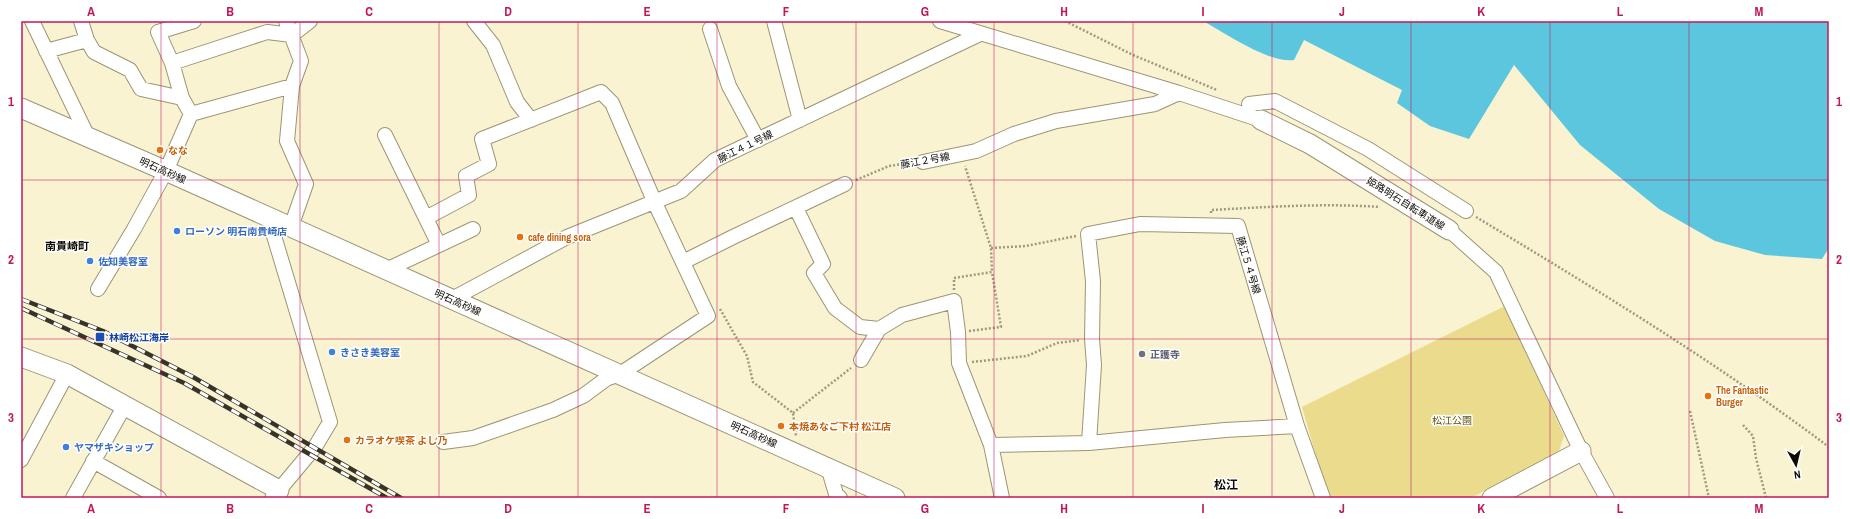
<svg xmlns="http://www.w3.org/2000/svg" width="1850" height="519" font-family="'Archivo Narrow','Noto Sans JP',sans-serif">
  <rect width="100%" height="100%" fill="#faf3d1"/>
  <path fill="#ebdb8c" d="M1505,306L1564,436L1559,451L1471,498H1328L1302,407Z"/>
  <path fill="#5bc6dd" d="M1203,21H1829V248L1822,259L1765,255L1715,241L1659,209L1580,145L1514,65L1469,139L1430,126L1397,103L1402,90L1304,40L1294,60C1270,64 1225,33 1203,21Z"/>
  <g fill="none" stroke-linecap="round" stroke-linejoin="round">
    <defs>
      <path id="street" d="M32,21L88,137
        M286,21L301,61L292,86L287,141L306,184L291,227
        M474,21L493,45L517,102L531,120
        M774,21L800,120
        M940,21L1179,93L1261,120
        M710,29L729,86L758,140
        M87,40L94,52L130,70L141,89L182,98
        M46,51L87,40L81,21
        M172,63L267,32L292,35L310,21
        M1249,104L1275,101L1368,149L1466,211
        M191,114L292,86
        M385,135L439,245
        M923,162L976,151L1014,134L1056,121L1155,104L1179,93
        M796,208L823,264L814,273L835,308L860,327L879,329
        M268,216L330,422L315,447L279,490
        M426,218L469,195L466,176L489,164L482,139L601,92L612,103L655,203L708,316L620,374L606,379L583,396L553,410L473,438L443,442
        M1449,230L1496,272L1581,451L1607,498
        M683,262L733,237L845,184
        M386,270L473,229
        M98,289L134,229L166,171L191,114L182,98L172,63L158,32L194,21
        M452,299L567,237L681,191L715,160L980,34
        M861,360L879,329L902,315L954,301L958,332L959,363L991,445L1002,498
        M1089,443L1094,365L1092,339L1093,281L1088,234L1140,224L1238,226L1297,426L1323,498
        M991,445L1089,443L1225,430L1297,426
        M21,460L67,374
        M93,461L159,498
        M828,467L836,494L840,498
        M73,498L125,405"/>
      <path id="secondary" d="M21,108L166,171L895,498
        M1261,120L1310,144L1449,230
        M21,357L67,374L279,490L275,498
        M1492,498L1581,451"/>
    </defs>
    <use href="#street" stroke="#9b9575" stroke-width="16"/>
    <use href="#secondary" stroke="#9b9575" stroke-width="21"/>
    <path stroke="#9f9982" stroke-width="2.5" stroke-dasharray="2 2" stroke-linecap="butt" d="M1065,21L1133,55L1217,90
      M856,180L889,166L910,163
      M1211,213V210C1267,207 1324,203 1380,207
      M1476,217C1596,289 1717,363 1829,447
      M991,248L1026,246L1076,236
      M954,290V278L992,272L991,248L965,166
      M720,309L747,356L753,382L793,413L796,436
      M969,331L1001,327L992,272
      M972,362L1027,356L1057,343L1080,340
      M1690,411L1709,498
      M793,413L851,368
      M1743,425L1753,436L1756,458L1766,498"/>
    <use href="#street" stroke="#fff" stroke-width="14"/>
    <use href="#secondary" stroke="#fff" stroke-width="19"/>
    <defs>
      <path id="rail" d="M21,299L103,331L193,377L401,498
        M21,308L184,383L387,498"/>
    </defs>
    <use href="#rail" stroke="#373427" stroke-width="4.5"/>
    <use href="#rail" stroke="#fff" stroke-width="3" stroke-dasharray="9" stroke-linecap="butt"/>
  </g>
  <path fill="none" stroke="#c2185b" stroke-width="1" stroke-opacity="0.55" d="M161,21V498M300,21V498M439,21V498M578,21V498M717,21V498M856,21V498M994,21V498M1133,21V498M1272,21V498M1411,21V498M1550,21V498M1689,21V498M21,180H1829M21,339H1829"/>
  <g fill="#e8710a" stroke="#fff" stroke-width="1.5">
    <circle cx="160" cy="150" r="4"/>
    <circle cx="520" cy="237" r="4"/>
    <circle cx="1708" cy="396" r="4"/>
    <circle cx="781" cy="426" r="4"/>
    <circle cx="347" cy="440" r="4"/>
  </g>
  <g fill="#3f7fe0" stroke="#fff" stroke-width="1.5">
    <circle cx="177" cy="231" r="4"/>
    <circle cx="90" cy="261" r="4"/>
    <circle cx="332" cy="352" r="4"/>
    <circle cx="66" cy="447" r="4"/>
  </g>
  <rect fill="#1a4fb4" stroke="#fff" stroke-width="1.5" x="95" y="332" width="10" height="10" rx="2"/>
  <circle fill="#6b7280" stroke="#fff" stroke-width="1.5" cx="1142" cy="354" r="4"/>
  <g text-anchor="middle" stroke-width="3" stroke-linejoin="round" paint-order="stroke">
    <g font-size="10" fill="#0e0b03" stroke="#fff">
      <text transform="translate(745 146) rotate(-26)" y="4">藤江４１号線</text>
      <text transform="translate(925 160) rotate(-10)" y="4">藤江２号線</text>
      <text transform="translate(163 170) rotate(24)" y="4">明石高砂線</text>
      <text transform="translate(1406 203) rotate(32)" y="4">姫路明石自転車道線</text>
      <text transform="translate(1249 265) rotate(73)" y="4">藤江５４号線</text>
      <text transform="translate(458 302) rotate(24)" y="4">明石高砂線</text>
      <text transform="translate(754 434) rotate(24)" y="4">明石高砂線</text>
    </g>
    <g font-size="10" font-weight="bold" fill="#c56008" stroke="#fff" text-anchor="start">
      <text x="168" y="154">なな</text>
      <text x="528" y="241">cafe dining sora</text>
      <text x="1716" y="394">The Fantastic<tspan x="1716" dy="12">Burger</tspan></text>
      <text x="789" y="430">本焼あなご下村 松江店</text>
      <text x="355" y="444">カラオケ喫茶 よし乃</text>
    </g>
    <g font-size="10" font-weight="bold" fill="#366cbe" stroke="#fff" text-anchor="start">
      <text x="185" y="235">ローソン 明石南貴崎店</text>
      <text x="98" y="265">佐知美容室</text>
      <text x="340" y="356">きさき美容室</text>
      <text x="74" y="451">ヤマザキショップ</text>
    </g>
    <g font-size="10" font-weight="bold" fill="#164399" stroke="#fff" text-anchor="start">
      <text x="109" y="341">林崎松江海岸</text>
    </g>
    <g font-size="10" font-weight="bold" fill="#5b616d" stroke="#fff" text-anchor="start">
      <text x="1150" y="358">正護寺</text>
    </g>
    <g font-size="10" fill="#5d5114" stroke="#fff">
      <text x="1452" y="424">松江公園</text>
    </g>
    <g font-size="11" font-weight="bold" fill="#0e0b03" stroke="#fff">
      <text x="67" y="250">南貴崎町</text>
    </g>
    <g font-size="12" font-weight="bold" fill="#0e0b03" stroke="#fff">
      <text x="1226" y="489">松江</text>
    </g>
  </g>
  <rect width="1850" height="519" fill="none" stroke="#ffffff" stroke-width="44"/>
  <g transform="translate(1796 465) rotate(172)" stroke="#ffffff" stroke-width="3" paint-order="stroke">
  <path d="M0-3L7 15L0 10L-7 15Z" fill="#0e0b03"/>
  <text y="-6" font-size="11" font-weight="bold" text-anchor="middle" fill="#0e0b03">N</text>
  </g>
  <rect x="22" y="22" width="1806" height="475" fill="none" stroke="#c2185b" stroke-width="1.5"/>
  <g font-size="13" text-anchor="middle" font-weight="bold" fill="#c2185b">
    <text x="91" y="16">A</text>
    <text x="230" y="16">B</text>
    <text x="369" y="16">C</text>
    <text x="508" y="16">D</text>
    <text x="647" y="16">E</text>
    <text x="786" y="16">F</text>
    <text x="925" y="16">G</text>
    <text x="1064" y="16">H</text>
    <text x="1203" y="16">I</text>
    <text x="1342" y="16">J</text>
    <text x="1481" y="16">K</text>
    <text x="1620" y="16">L</text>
    <text x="1759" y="16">M</text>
    <text x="11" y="106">1</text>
    <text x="1839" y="106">1</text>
    <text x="11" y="264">2</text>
    <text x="1839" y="264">2</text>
    <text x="11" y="422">3</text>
    <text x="1839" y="422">3</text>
    <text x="91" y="513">A</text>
    <text x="230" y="513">B</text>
    <text x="369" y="513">C</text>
    <text x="508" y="513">D</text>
    <text x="647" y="513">E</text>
    <text x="786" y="513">F</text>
    <text x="925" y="513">G</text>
    <text x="1064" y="513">H</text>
    <text x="1203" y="513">I</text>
    <text x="1342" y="513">J</text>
    <text x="1481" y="513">K</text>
    <text x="1620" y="513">L</text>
    <text x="1759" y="513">M</text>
  </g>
</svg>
